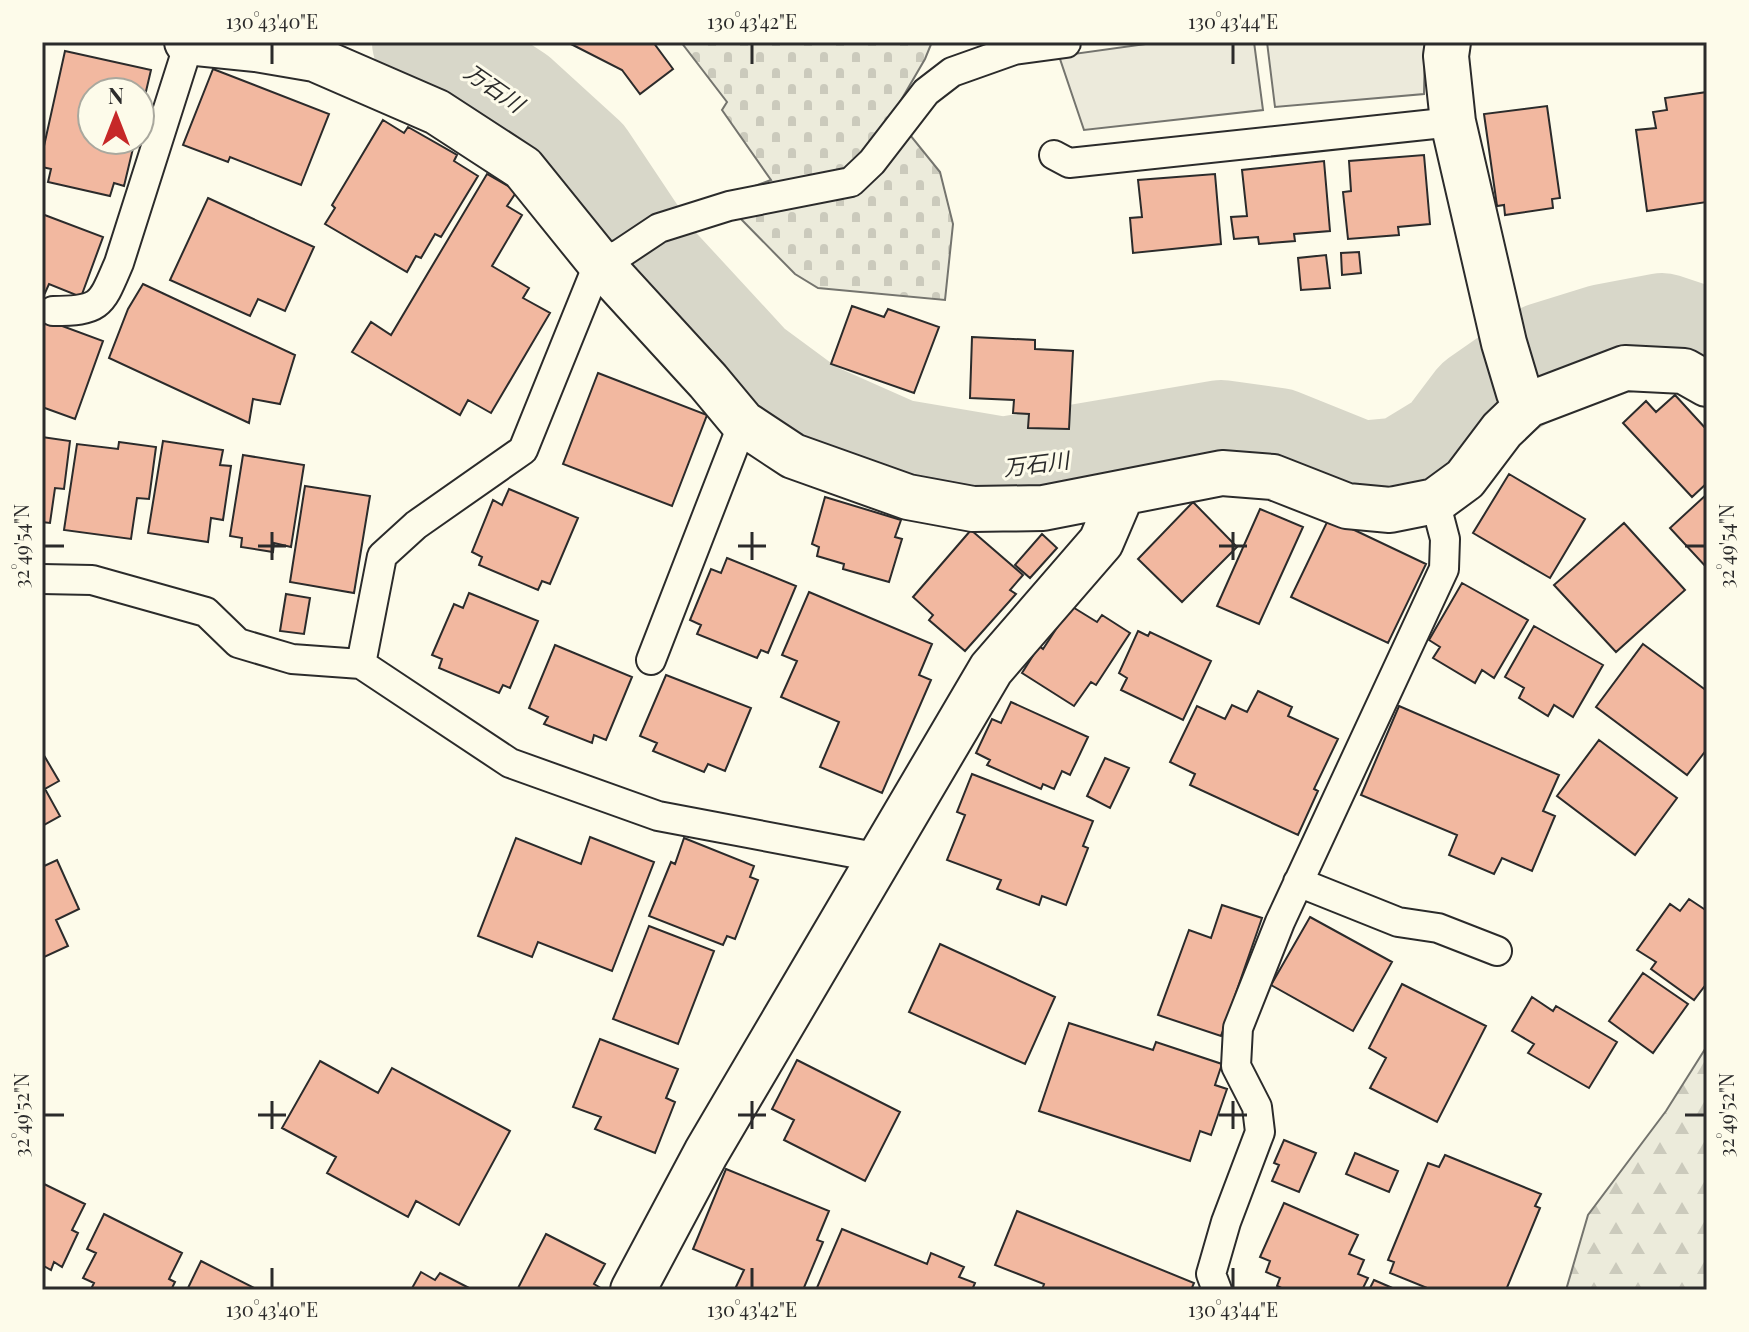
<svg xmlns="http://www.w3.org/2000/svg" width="1749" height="1332" font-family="'Playfair Display','Noto Sans JP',serif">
  <defs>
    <pattern id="forest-firs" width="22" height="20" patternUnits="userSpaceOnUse" patternTransform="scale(2)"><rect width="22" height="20" fill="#ecebdb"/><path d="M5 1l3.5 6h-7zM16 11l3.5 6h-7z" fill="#cbcabc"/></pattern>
    <pattern id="cemetery-stones" width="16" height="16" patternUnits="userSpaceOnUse" patternTransform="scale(2)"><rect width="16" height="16" fill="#ecebdb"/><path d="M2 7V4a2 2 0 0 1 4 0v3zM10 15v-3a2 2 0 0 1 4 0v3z" fill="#cbcabc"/></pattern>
  </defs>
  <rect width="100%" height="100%" fill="#fdfbea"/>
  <path fill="url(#forest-firs)" stroke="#74746e" stroke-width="2" d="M1707,1046V1290H1566L1588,1215L1666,1111Z"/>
  <path fill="url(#cemetery-stones)" stroke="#74746e" stroke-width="2" d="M681,42H932L925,59L893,114L940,172L953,224L945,300L818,288L795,274L737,215L733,194L771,180L722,110L727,102Z"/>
  <path fill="#eceadb" stroke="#74746e" stroke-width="2" d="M1160,42H1254L1263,110L1084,130L1059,56Z
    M1267,42H1425L1424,94L1275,107Z"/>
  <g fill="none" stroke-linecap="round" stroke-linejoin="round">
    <path stroke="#d8d7c9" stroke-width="110" d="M427,42L514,99L582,161L652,266L748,370L809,415L897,454L1003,472L1221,435L1278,443L1360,476L1403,472L1449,444L1480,403L1546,357L1604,339L1662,328L1707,343"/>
  </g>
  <path fill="#f2b8a0" stroke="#2b2b2b" stroke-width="2" d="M567,42H653L673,69L640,94L622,70Z
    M65,51L151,70L140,117V92H92V140H135L124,186L114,183L110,196L48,182L51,169L42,167V155Z
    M213,69L329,114L301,185L230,157L228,162L183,145Z
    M1707,92V202L1647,211L1636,130L1656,128L1653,112L1667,110L1665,98Z
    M1547,106L1560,198L1552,199L1553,208L1505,215L1504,205L1497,206L1484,114Z
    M383,120L404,133L408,127L457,155L454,161L478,176L441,237L435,234L421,258L416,256L407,272L325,224L335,208L332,205Z
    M1424,155L1430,224L1398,227L1399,235L1348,239L1343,192L1351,191L1349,161Z
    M1324,161L1330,231L1294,234L1295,241L1259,244L1258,237L1234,239L1231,217L1247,216L1242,170Z
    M487,174L517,191L507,206L522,215L492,266L529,288L523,298L550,313L491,413L468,400L460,415L352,352L371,322L391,335Z
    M1215,174L1221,244L1133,253L1130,218L1142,217L1138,180Z
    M208,198L314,247L285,311L258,299L250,316L170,280Z
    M42,214L103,237L81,297L49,284L45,293L42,291Z
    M1359,252L1361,273L1342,275L1341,253Z
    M1326,255L1330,288L1301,290L1298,258Z
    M143,284L295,355L280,404L253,399L249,423L109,358L128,309Z
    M852,306L884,317L888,309L939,327L914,393L831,364Z
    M46,320L103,341L75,419L42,407V332Z
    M972,337L1035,340V349L1073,351L1069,429L1028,428L1029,414L1013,413L1014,400L970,398Z
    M598,373L707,415L672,506L563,464Z
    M1675,395L1707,430V483L1692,497L1623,423L1646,401L1656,412Z
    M42,437L70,441L64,489L55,488L50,523L42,522Z
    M163,441L223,450L220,465L231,466L223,520L211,518L208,542L148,533Z
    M119,442L156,447L149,499L137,498L131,539L64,530L77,444L118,449Z
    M243,455L304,465L291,547L274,543L273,552L241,547L242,538L230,536Z
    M1509,474L1585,519L1550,578L1473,533Z
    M305,486L370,496L354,593L290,582Z
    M509,489L578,518L550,584L542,581L538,590L479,565L482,557L472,552L493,500L502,505Z
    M1707,494V568L1670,528Z
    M825,497L901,520L895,537L902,539L889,582L843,569L844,564L817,556L819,547L812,544Z
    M1193,502L1237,547L1182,602L1138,559Z
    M1260,509L1303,527L1259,624L1217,606Z
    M1329,518L1426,564L1388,643L1291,597Z
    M1624,523L1685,590L1616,652L1554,585Z
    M971,530L1023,575L1010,590L1016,594L965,651L929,620L933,615L913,597Z
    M1042,534L1057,548L1030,578L1015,565Z
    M727,558L796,586L768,653L761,650L757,658L697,634L701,625L690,620L711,569L721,573Z
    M1462,583L1528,620L1494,678L1482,670L1475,683L1433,658L1440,647L1429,640Z
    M809,592L932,644L919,675L931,680L882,793L820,767L839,722L781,697L797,661L782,655Z
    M469,593L538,621L510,688L503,685L499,693L439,668L442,659L432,655L454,604L463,608Z
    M286,594L310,598L304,634L280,631Z
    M1071,606L1097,622L1102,615L1130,633L1096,685L1091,682L1074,706L1022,673L1039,646L1043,649Z
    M1534,626L1603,665L1573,717L1554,705L1548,716L1519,698L1524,688L1505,677Z
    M1138,631L1148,636L1150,632L1211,661L1183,720L1121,690L1127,678L1119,673Z
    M1643,644L1707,691V749L1687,775L1596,707Z
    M555,645L632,677L606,740L594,735L592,743L544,724L548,717L529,708Z
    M666,675L751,708L725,771L708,764L704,772L653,751L657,743L640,736Z
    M1258,691L1292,707L1288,716L1338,739L1314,789L1318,791L1298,835L1190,785L1195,774L1170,762L1197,706L1225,719L1232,705L1247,712Z
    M1011,702L1088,737L1070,775L1062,771L1054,789L1043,784L1041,789L987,765L990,760L976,753L992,719L1001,723Z
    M1399,706L1559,775L1543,811L1555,816L1532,871L1502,858L1494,874L1449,855L1457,835L1361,795Z
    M1599,740L1677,798L1635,855L1557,796Z
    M42,752L59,781L45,789L60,816L42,826Z
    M1105,758L1129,768L1110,808L1087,796Z
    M972,774L1093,821L1083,846L1088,848L1066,905L1042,896L1039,905L997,889L1001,880L947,860L965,815L957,812Z
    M590,837L654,862L612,971L538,942L532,957L478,936L516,838L581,864Z
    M684,838L754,866L750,877L758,880L735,939L727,936L723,945L649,916L671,862L675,864Z
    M57,860L79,909L56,920L68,946L42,958V867Z
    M1689,899L1707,911V983L1694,1000L1651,969L1656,962L1637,950L1670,904L1680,911Z
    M1222,905L1262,918L1221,1036L1158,1015L1189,930L1211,938Z
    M1310,917L1392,962L1353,1031L1271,985Z
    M649,926L714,951L678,1044L613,1019Z
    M940,944L1055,997L1025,1064L909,1012Z
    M1643,973L1688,1004L1653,1053L1609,1021Z
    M1402,984L1486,1026L1437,1122L1370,1088L1386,1058L1369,1048Z
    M1532,997L1553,1011L1556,1006L1617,1042L1589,1088L1528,1053L1534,1044L1512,1031Z
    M1069,1023L1153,1050L1156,1042L1222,1064L1215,1085L1227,1089L1211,1135L1200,1131L1190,1161L1039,1111Z
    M600,1039L678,1069L666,1098L675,1102L655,1153L595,1129L601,1117L573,1107Z
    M797,1060L900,1112L865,1181L784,1140L794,1120L772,1109Z
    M320,1061L378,1093L392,1068L510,1131L459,1225L416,1201L408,1217L327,1173L336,1157L282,1128Z
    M1284,1140L1316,1153L1299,1192L1272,1181L1279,1165L1274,1163Z
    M1355,1153L1398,1171L1389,1192L1346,1174Z
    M1445,1155L1541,1194L1535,1206L1540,1208L1506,1290H1432L1390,1273L1394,1262L1388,1260L1428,1163L1439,1167Z
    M726,1169L829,1211L817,1240L823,1242L803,1290H738L735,1289L744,1270L693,1249Z
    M42,1183L85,1204L72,1230L78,1233L62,1267L54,1262L51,1270L42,1265Z
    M1284,1203L1358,1235L1349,1254L1364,1260L1358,1274L1368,1278L1362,1290H1286L1277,1286L1280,1278L1266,1272L1270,1261L1260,1257Z
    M1017,1211L1194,1283L1191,1290H1042L1044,1284L995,1265Z
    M104,1214L182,1253L169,1279L175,1282L171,1290L91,1289L94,1283L83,1278L96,1253L87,1249Z
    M842,1229L927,1264L931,1253L964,1267L959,1277L975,1283L972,1290H816Z
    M546,1234L605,1264L594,1284L604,1290H517Z
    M201,1261L258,1290H187Z
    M421,1272L435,1280L440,1273L473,1290H411Z
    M1374,1280L1397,1290H1369Z"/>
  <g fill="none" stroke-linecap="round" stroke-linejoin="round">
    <defs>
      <path id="service" d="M1054,155L1069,163L1453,122
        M53,311C101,311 101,305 119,263L189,43
        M42,579L92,580L206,612L238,643L292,659L361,664
        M651,660L743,423
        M880,858L658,816L510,763L361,664L382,556L416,525L523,450L599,262L620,254L659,228L729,206L851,182L872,162L926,92L952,72L1014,50L1066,43
        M1298,882L1398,922L1438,928L1497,951
        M1217,1290L1211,1274L1226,1222L1260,1132L1257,1107L1236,1066L1238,1028L1280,922L1444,569L1445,539L1435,501"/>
      <path id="minor" d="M187,42L256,49L315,59L437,112L523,168L599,262L708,381L743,423L793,456L908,497L973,509L1043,508L1222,473L1273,477L1347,506L1390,510L1435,501L1465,479L1502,430L1528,405L1625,368L1684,371L1707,384
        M1448,42L1446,56L1453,122L1504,343L1519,393L1528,405
        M633,1290L706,1153L991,669L1101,542L1122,493"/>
    </defs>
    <use href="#service" stroke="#2b2b2b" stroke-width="32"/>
    <use href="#minor" stroke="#2b2b2b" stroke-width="48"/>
    <use href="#service" stroke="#fdfbea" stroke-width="28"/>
    <use href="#minor" stroke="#fdfbea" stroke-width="44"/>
  </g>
  <path fill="none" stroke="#2b2b2b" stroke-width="3" d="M272,44V64M752,44V64M1233,44V64M272,532V560M752,532V560M1233,532V560M44,546H64M258,546H286M738,546H766M1219,546H1247M1685,546H1705M272,1101V1129M752,1101V1129M1233,1101V1129M44,1115H64M258,1115H286M738,1115H766M1219,1115H1247M1685,1115H1705M272,1268V1288M752,1268V1288M1233,1268V1288"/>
  <g text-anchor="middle" stroke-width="6" stroke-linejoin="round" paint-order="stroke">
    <g font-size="22" font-style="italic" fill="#2b2b2b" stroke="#fdfbea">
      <text transform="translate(494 88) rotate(35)" y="8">万石川</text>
      <text transform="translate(1036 464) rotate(-7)" y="8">万石川</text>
    </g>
  </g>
  <rect width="1749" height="1332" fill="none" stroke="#fdfbea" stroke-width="88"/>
  <g transform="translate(116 116)"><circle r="38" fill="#fdfbea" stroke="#a9a89e" stroke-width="2"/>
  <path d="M0-6L14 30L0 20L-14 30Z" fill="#c62828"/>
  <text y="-12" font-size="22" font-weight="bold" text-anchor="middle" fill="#2b2b2b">N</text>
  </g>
  <rect x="44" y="44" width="1661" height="1244" fill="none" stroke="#2b2b2b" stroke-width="3"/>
  <g font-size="20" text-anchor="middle" fill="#2b2b2b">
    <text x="272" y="29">130°43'40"E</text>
    <text x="752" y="29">130°43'42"E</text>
    <text x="1233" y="29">130°43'44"E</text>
    <text transform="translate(22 546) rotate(-90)" y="7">32°49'54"N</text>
    <text transform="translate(1727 546) rotate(-90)" y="7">32°49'54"N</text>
    <text transform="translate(22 1115) rotate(-90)" y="7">32°49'52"N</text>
    <text transform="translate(1727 1115) rotate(-90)" y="7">32°49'52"N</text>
    <text x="272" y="1317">130°43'40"E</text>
    <text x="752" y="1317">130°43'42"E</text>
    <text x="1233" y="1317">130°43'44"E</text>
  </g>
</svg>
